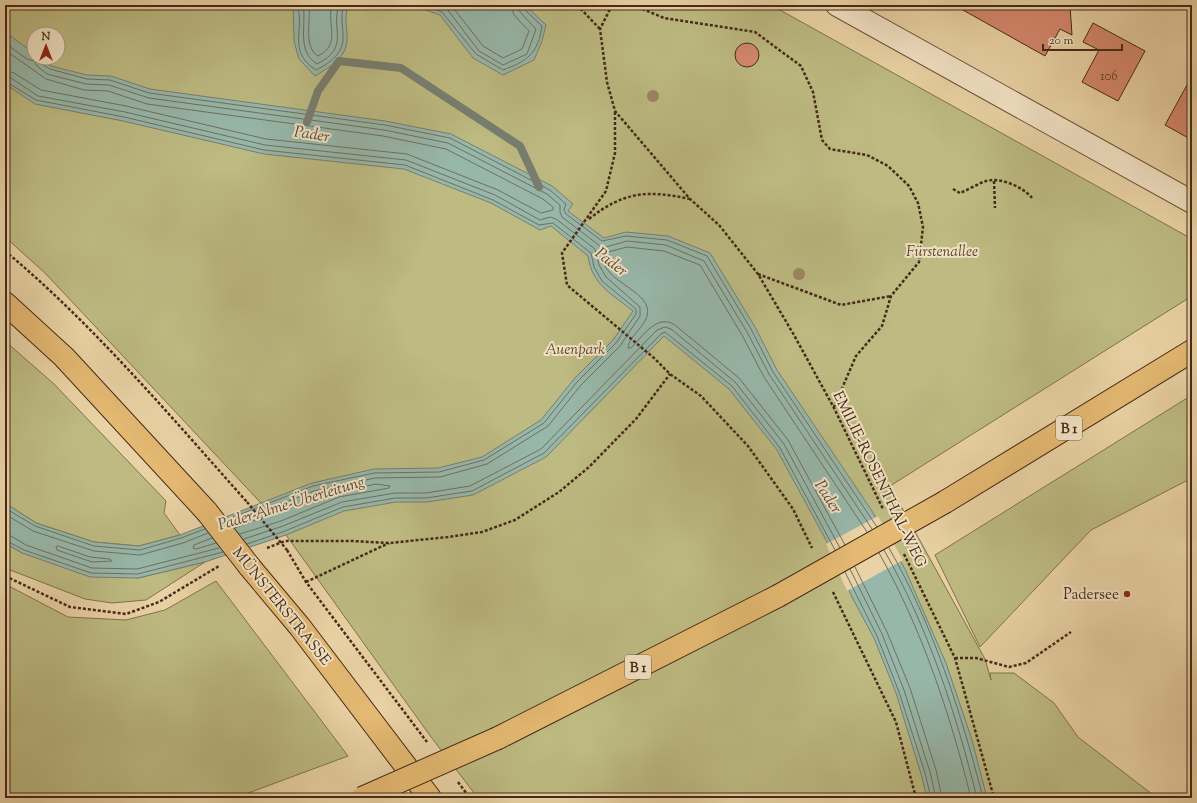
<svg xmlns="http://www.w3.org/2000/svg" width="1197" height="803" font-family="'Sorts Mill Goudy',serif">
  <rect width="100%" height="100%" fill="#e9d2a5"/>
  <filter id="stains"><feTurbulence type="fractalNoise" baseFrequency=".005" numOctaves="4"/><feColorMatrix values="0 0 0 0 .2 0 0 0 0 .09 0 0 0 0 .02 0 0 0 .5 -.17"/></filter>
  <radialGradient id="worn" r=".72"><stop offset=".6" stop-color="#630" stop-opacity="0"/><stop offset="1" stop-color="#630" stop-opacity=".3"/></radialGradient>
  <path fill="#bdba82" stroke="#82724d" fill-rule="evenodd" d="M5,5H771L1192,239V296L890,486L985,659L991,680L990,673H1014L1054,703L1078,737L1157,798H478L431,737L286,535L260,502L45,273L5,237ZM34,34H58V58H34Z
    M5,341L54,384L166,501L164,513L180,535L139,546L94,542L36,523L5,503Z
    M1192,395V478L1091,530L980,647L935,555Z
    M5,543L22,553L138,578L205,562L146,600L112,603L85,599L5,568Z
    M216,581L348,756L235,798H5V584L68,617L126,620L165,610Z"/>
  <path fill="#97b7aa" stroke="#777f70" d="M293,5H348C345,15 346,23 347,33C349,57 333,65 315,76L299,59L294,41Z
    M412,5H525L546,25L542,41L534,60L503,75L473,58L440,15Z
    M5,32L34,53V58H41L51,66L87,75L111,76L150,89L385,121L451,134L552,186L573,204L568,211L604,238L626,232L668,236L710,253L755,327L777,370L872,511L905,569L946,663L972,740L987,798H927L921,774L896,693L874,638L853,599L827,542L777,450L729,389L664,336L546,457L473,495L427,502H396L344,511L286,535L205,562L138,578L90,577L22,553L5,543V503L36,523L94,542L139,546L180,535L312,483L374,469L438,468L482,457L541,420L574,379L613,340L633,311C612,294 592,285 588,256L551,226L540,230L491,203L404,169L264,154L123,121L35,104L5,84Z"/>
  <path fill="#e9d2a5" d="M878,516L903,560L847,591L826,544Z"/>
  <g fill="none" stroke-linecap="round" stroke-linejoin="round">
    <path stroke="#6e7061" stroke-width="1" d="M297,5C306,28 286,51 316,70C330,63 344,53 343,36C343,25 340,15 344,5
      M303,5C307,25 296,51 317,64C351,47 330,30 339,5
      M309,5C311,20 303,47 318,56C342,44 326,24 332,5
      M424,5L442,12L476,54L503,70C527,61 538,54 542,26L524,9L522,5
      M439,5L447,9L479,51L503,65L527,54L536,29L520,12L517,5
      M451,5L483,46L503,58L522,49L529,31L514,15L511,5
      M5,43L27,59L34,61L37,66L47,74L86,84L109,85L149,98L384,130L448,143L547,194L560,205V212L562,217L600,246L606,247L627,241L666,245L704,261L747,332L769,374L872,529
      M5,50L46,79L84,90L108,91L147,104L383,136L446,149L543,199L553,207V210L541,213L498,190L407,154L266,139L126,106L41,90L14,73L5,70
      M39,58L40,63L50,69L87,79L110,80L149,93L385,125L450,138L550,190L566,204L564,210L566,214L602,241L626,236L667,240L707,256L751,329L773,372L877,527
      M5,76L11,78L38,96L125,112L265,145L406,160L495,195L540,220L550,217L556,219L595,249L599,265L606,277L640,307V316L620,346L581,385L548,426L487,464L440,477L375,478L314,491L231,524
      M5,81L36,100L124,117L264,150L405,165L493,200L539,225L553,223L591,253L594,267L602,281L636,309V314L616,343L577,382L544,423L484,460L439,472L374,473L313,486L228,519
      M5,508L35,526L94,546L140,550L181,538L205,529
      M5,514L33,531L94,551L140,555L183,543L208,533
      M235,528L316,497L376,484L390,486L389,488L339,497L281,521L240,534
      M5,535L11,536L26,545L92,568L137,569L219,548
      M212,538L194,545L193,548L196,549L216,543
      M244,539L283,526L342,502L395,493H426L470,486L541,449L657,330L665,327L671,329L735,382L784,444L840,548
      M5,540L24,550L91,573L138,574L223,552
      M247,544L285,531L343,507L395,498H426L472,491L544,453L661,334L665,332L732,386L780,448L835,550
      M845,545L788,440L739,378L675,325C657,313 642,337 631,348H628C629,334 652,323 647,307C641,287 598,279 604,253L627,247L664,251L700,265L742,335L764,377L867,532
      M58,546L90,557L110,559L112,561L92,562L57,550L56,547Z
      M889,548C933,625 961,712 983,798
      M884,550C928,627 956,713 977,798
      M879,553C922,629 950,714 971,798
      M855,567L887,632L910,688L936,770L942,798
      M850,569L882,634L904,690L930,772L936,798
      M845,572L877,636L899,692L925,773L931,798"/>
    <path stroke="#777f70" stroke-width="8" d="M307,122L318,91L339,61L401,68L520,146L539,187"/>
  </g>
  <path fill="#d5886e" stroke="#462a18" d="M954,5H1070L1072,35L1060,29L1045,56Z
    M1093,23L1145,51L1118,101L1082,82L1099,50L1083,42Z
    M735 55a12 12 0 1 1 24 0a12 12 0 1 1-24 0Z
    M1192,76V140L1165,125Z"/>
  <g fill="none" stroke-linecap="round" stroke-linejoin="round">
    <defs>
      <path id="minor" d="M837,5L1192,202"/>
      <path id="major" d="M5,303L64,357L207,512
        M249,566L300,627L430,798"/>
      <path id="highway" d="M945,502L1192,351
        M498,738L778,596"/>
    </defs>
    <use href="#minor" stroke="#6f543b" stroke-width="24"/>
    <use href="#major" stroke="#462a18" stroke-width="24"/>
    <use href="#highway" stroke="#462a18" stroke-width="24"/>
    <path stroke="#462a18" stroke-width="2.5" stroke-dasharray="3 2" stroke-linecap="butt" d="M577,5L600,29
      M612,5L600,29L607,82L615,111L690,199L719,225L758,274L794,335L834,408L883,509
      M633,5L664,18L755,32L801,66L813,92L822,140L830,149L867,155L888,166L909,186L918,203L923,227L919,262L891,296L882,326L856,356L834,407
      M615,112V153L606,191L562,253L567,285L654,358L670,374L701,396L748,446L793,509L812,548
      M994,181L995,208
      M953,189L960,193C968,190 977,184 986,181C1001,177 1023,187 1032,198
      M589,219C624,191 648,190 690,199
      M5,251C93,324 171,417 247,502
      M758,274L841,305L891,296
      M267,548L285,541H352L390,543L448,537L482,532L515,520L559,492L589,467L636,419L670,374
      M287,550L306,582L427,742
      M904,554L955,658L994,798
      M5,576L70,607L126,614L159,602L219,566
      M306,582L389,543
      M833,592L896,722L916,798
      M955,658H976L1009,667L1026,663L1071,632
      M458,782L470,798"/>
    <use href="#minor" stroke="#f1e2c4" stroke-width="22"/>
    <use href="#major" stroke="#e4b972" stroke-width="22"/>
    <use href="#highway" stroke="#e4b972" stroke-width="22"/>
    <defs>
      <path id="major-bridge" d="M207,512L249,566"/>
      <path id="highway-bridge" d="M778,596L945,502
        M362,798L498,738"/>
    </defs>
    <use href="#major-bridge" stroke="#462a18" stroke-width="24" stroke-linecap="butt"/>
    <use href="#highway-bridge" stroke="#462a18" stroke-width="24" stroke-linecap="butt"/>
    <path stroke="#462a18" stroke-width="2.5" stroke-dasharray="3 2" stroke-linecap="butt" d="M247,502L287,550"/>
    <use href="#major-bridge" stroke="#e4b972" stroke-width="22"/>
    <use href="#highway-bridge" stroke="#e4b972" stroke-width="22"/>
  </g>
  <g fill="#9d8663">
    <circle cx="653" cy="96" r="6"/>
    <circle cx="799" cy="274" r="6"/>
  </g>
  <circle fill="#8f2418" stroke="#f1e2c4" stroke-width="1.5" cx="1127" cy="594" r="4"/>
  <g text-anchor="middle" stroke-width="4" stroke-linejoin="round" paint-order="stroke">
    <g font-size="13" fill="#6a422e">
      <text x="1109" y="80">106</text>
    </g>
    <g fill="#f1e2c4" stroke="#79614c" stroke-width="1">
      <rect x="1056" y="416" width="26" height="24" rx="3"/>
      <rect x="625" y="655" width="26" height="24" rx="3"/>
    </g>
    <g font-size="14" font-weight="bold" fill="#462a18">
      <text x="1069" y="433">B 1</text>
      <text x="638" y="672">B 1</text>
    </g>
    <g font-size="15" font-style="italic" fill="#5e472d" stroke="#f1e2c4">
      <text x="942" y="256">Fürstenallee</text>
      <text x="575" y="354">Auenpark</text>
    </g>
    <g font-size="15" fill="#462a18" stroke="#f1e2c4">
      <text transform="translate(880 479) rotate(64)" y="5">EMILIE-ROSENTHAL-WEG</text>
      <text transform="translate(282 606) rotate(51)" y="5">MÜNSTERSTRASSE</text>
    </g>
    <g font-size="15" fill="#462a18" stroke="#f1e2c4" text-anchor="end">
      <text x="1119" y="599">Padersee</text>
    </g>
    <g font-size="16" font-style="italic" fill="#564635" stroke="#f1e2c4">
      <text transform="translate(312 133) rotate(9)" y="6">Pader</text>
      <text transform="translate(612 261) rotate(38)" y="6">Pader</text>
      <text transform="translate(829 496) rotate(57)" y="6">Pader</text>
      <text transform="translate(291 502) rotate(-17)" y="6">Pader-Alme-Überleitung</text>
    </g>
  </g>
  <rect width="1197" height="803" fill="none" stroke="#e9d2a5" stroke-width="20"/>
  <rect x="6" y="6" width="1185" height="791" fill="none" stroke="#462a18" stroke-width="2"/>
  <rect x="10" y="10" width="1177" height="783" fill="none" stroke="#462a18"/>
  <g transform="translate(46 46)"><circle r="19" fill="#f1e2c4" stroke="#ad987f"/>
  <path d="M0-3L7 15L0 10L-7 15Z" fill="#8f2418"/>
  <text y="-6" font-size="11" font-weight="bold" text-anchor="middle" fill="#462a18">N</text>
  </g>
  <path d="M1043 44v6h79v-6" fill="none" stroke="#462a18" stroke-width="2"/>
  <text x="1049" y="44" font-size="12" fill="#462a18" stroke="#f1e2c4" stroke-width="3" paint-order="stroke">20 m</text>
  <rect width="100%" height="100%" filter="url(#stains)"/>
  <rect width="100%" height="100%" fill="url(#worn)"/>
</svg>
